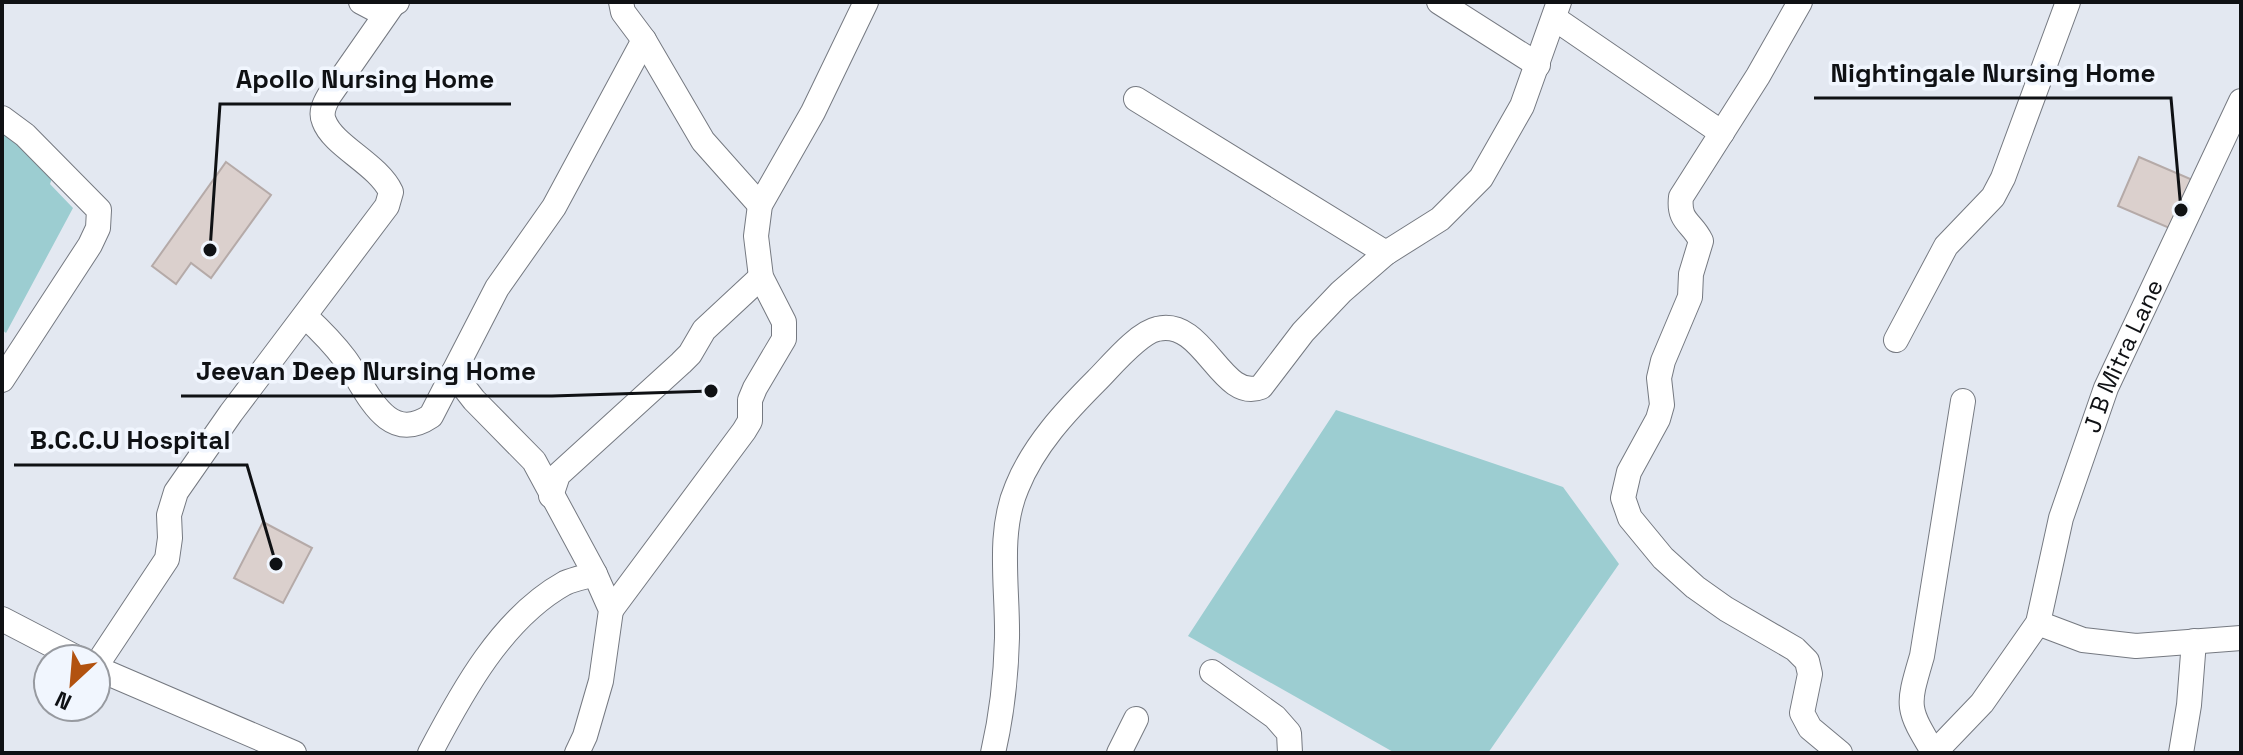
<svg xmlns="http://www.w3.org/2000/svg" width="2243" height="755" font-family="'Space Grotesk',sans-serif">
  <rect width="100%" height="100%" fill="#e3e8f1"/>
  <path fill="#9ccdd1" d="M2,126L55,170L50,184L73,208L6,333L2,330Z
    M1336,410L1563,487L1619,564L1488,753H1395L1188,636Z"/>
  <path fill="#dbd0cd" stroke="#b5aaa8" stroke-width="2" d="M2139,157L2195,181L2174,230L2118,206Z
    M226,162L271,195L211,278L191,263L176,284L152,266Z
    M263,522L312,548L283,603L234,578Z"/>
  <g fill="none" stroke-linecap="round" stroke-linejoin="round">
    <defs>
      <g id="street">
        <path d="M361,2L380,12L397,2"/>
        <path d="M621,2L623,12L644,40L703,141L760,205"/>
        <path d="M1439,2L1538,65"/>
        <path d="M1800,2L1758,76L1681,197C1678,222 1692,222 1701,241L1691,274L1690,297L1663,361L1659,378L1662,405L1658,419L1629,472L1623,498L1630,518L1663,558L1695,587L1726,609L1795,649L1807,661L1810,674L1802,713L1810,728L1840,753"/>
        <path d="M1554,18L1722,133"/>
        <path d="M1136,99L1386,253"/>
        <path d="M2,118L25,135L99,210L98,228L90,245L2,380"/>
        <path d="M306,317C320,330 333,343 345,359C366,387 385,447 431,416L497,288L554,207L644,40"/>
        <path d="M1896,340L1946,246L1993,197L2003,178L2068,2"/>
        <path d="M453,373L474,400L534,461L595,574L611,610L601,681L585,736L577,753"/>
        <path d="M551,496L558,475L681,363L690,354L704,330L761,277"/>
        <path d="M611,610L744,431L750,421V400L755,388L784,339V322L761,277L756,236L760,205L813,112L866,2"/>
        <path d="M2,619L79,659"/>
        <path d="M2038,623L2083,640L2136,646L2241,638"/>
        <path d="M96,666L167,559L170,538L169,515L176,492L231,413L387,206L391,192C378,164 333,146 324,121C320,112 325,103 329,96L391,7"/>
        <path d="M96,668L294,753"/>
        <path d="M1212,672L1275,717L1289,733L1290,753"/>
        <path d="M430,753C462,692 502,618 565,583C574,579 585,577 595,574"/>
        <path d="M993,753C1002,714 1006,678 1007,638C1008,589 997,533 1017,487C1034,445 1066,411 1097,380C1111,366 1138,333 1157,329C1204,317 1221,403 1261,387L1303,332L1341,292L1386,253L1440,219L1481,178L1522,106L1559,2"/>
        <path d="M1119,753L1136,719"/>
        <path id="s1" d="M1934,753L1982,703L2038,623L2061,518L2106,388L2241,101"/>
        <path d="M1934,753C1906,707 1907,707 1922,656L1963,401"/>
        <path d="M2181,753L2189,705L2194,641"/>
      </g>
    </defs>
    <use href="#street" stroke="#757981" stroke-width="26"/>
    <use href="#street" stroke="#fff" stroke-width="24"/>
  </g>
  <g text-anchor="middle" stroke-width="7" stroke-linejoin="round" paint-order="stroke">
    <g font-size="24" fill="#0f1114" stroke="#f1f6fe">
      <text dy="8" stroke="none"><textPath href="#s1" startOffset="448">J B Mitra Lane</textPath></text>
    </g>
  </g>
  <path fill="none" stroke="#0f1114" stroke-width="3" d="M2181 210L2171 98H1814M210 250L220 104H511M711 391L552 396H181M276 564L247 465H14"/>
  <g fill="#0f1114" stroke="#f1f6fe" stroke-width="3">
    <circle cx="2181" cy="210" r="8"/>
    <circle cx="210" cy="250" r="8"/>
    <circle cx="711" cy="391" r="8"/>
    <circle cx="276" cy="564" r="8"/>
  </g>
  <g font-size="26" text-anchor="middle" font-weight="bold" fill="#0f1114" stroke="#f1f6fe" stroke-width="7" stroke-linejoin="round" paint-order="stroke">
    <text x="1993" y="82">Nightingale Nursing Home</text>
    <text x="365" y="88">Apollo Nursing Home</text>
    <text x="366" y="380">Jeevan Deep Nursing Home</text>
    <text x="130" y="449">B.C.C.U Hospital</text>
  </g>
  <rect width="2243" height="755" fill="none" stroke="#0f1114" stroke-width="8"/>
  <g transform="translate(72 683) rotate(206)"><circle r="38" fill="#f1f6fe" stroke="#979aa0" stroke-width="2"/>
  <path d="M0-6L14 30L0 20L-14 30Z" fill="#b2520f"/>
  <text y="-12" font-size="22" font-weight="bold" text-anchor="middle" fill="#0f1114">N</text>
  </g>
</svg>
